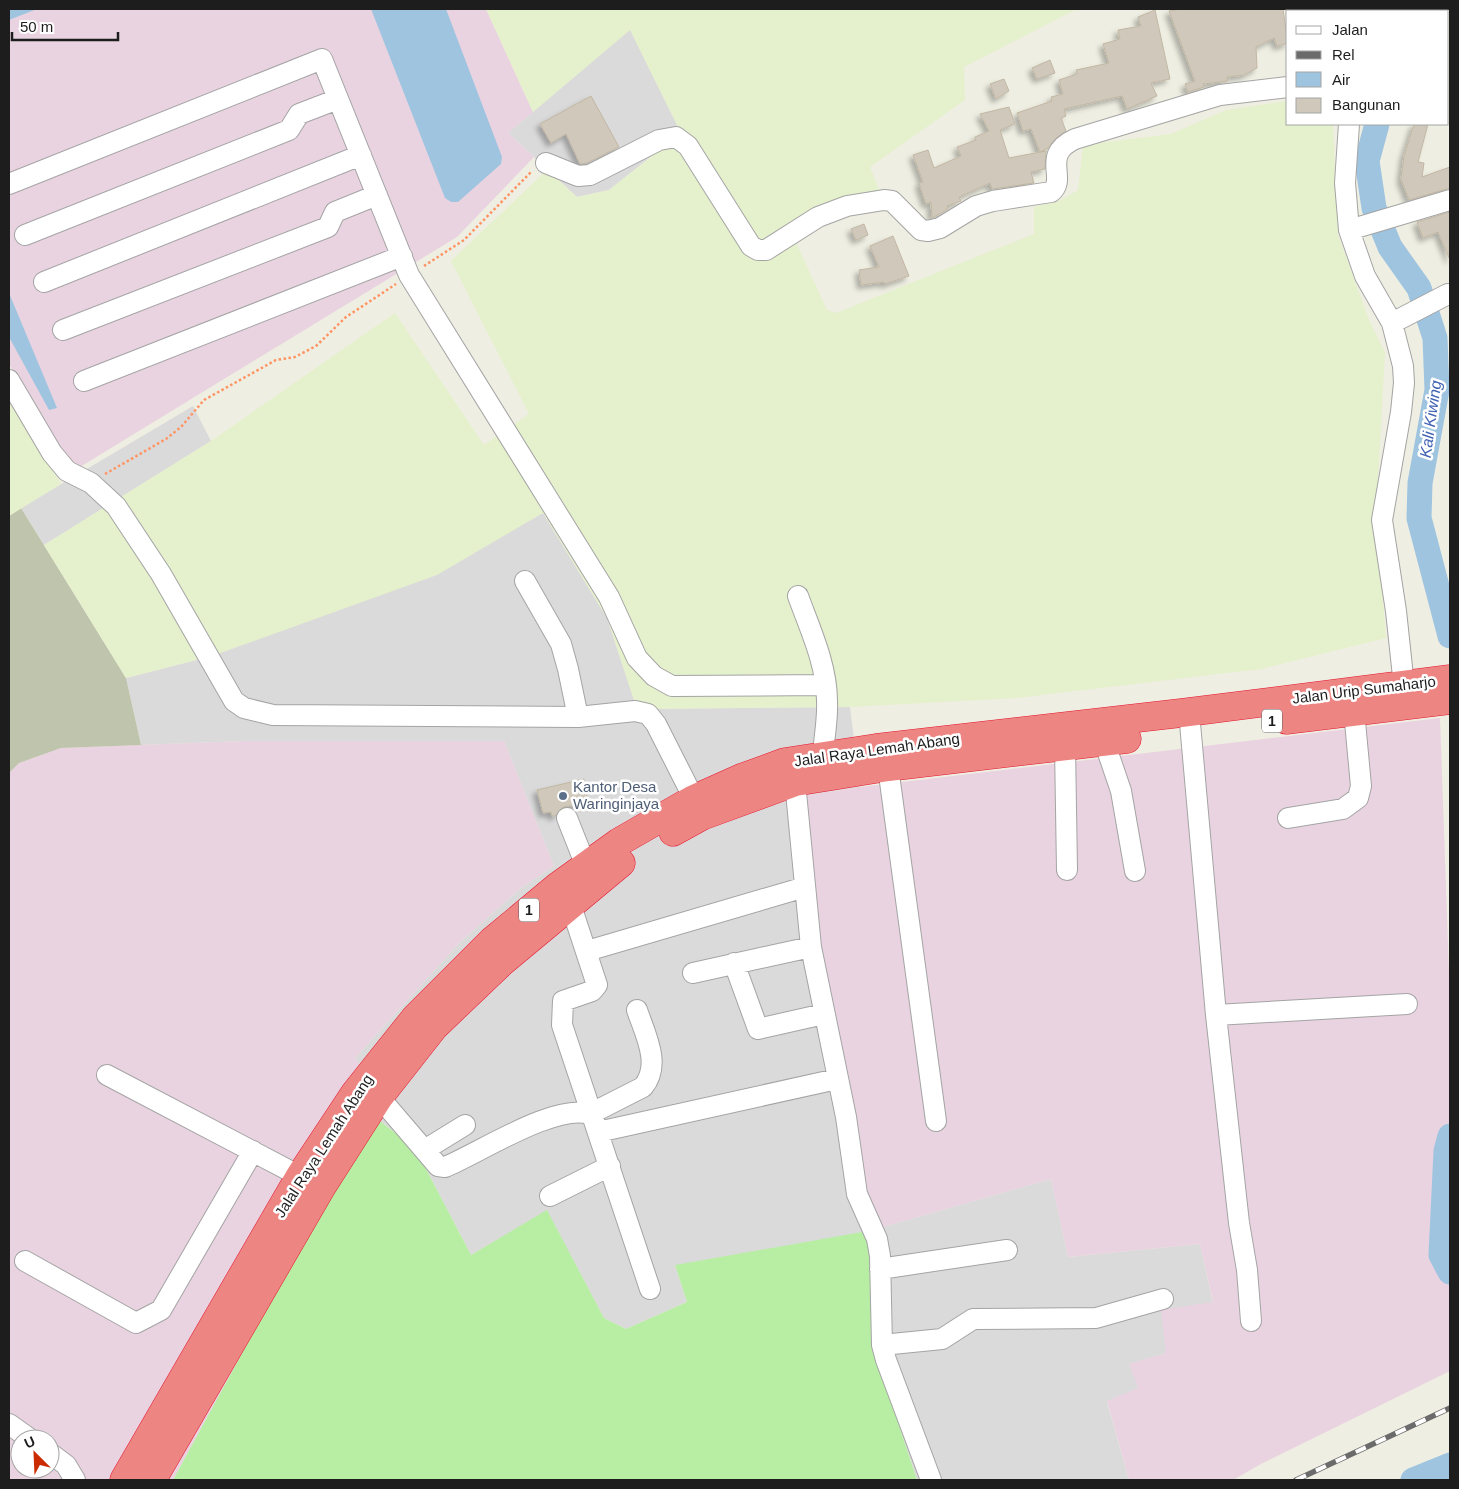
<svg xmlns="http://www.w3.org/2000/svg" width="1459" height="1489" font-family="Helvetica,sans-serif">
  <defs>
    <filter id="shadow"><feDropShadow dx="-4" dy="4" stdDeviation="2.5" flood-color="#0004"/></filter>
  </defs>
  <rect width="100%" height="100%" fill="#efeee2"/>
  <path fill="#dbdada" d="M630,29L681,133L609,190L577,197L508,133Z
    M193,406L211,441L44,545L21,508Z
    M543,513L607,618L637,709L850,707L860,787L794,797L876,1229L1051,1179L1068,1257L1200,1244L1213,1303L1166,1353L1130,1364L1139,1388L1107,1402L1129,1480H917L872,1344L880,1324L675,1265L687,1302L626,1329L604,1318L547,1211L471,1255L415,1148L376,1118L390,1101L355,1058L459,943L521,888L554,866L504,741H243L141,745L126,678L212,656Z"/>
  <path fill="#e9d3e0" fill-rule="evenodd" d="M9,9H486L533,112L508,133L534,157L457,237L75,470L65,462L9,364Z
    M1440,718L1450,1001V1371L1261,1464L1233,1480H1129L1107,1401L1138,1388L1129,1364L1166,1353L1161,1310L1213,1302L1200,1244L1068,1257L1051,1179L876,1229L840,1102L794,797L860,787Z
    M243,741H504L554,866L521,888L459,943L355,1058L390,1101L361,1135L173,1480H9V773L19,763L61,748ZM20,1439H50V1469H20Z"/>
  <path fill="#bfc4ad" d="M21,508L126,678L141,745L61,748L19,763L9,773V516Z"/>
  <path fill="#e5f0cc" d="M486,9H1077L964,67L965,100L870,167L880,192L793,236L827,310L836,313L1034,234V207L1059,201L1078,190L1083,145L1171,134L1226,110L1288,101V124H1333L1338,235L1369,320L1385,353L1376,515L1386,638L1261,669L1017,698L850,707L637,709L607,618L543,513L437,575L212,656L126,678L44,545L211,441L395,313L484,445L529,414L451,261L547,170L577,197L609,190L681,133L630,30L533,112Z
    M9,396L61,484L9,516Z
    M1450,1457V1480H1400Z"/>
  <path fill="#b8eea4" d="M376,1118L415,1148L471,1255L547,1210L604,1318L626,1329L687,1302L675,1265L862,1232L877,1256L880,1324L872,1344L917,1480H173L361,1135Z"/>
  <path fill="#9fc4e0" d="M9,9H37L9,20Z
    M371,9H446L502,157L501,164L458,202H451L445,198Z
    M9,293L57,408L49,410L9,337Z"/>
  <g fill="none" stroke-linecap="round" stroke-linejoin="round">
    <path stroke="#9fc4e0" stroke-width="25" d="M1405,11V9
      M1377,124L1367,161L1374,208L1390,247L1419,288L1435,338L1437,390L1420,483L1419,518L1450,636
      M1450,1136L1446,1151L1441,1255L1450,1272
      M1413,1480L1450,1465"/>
  </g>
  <path fill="#cfc8bb" stroke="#c2b7a3" filter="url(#shadow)" d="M1181,9H1283L1288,43L1277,46L1274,38L1256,47L1257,68L1244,75L1227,77L1228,81L1203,84L1204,87L1188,92L1185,84L1195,81L1169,11Z
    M1155,10L1170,79L1151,83L1157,96L1127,109L1122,96L1064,109L1066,116L1061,118L1066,131L1056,138L1047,149L1040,152L1031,129L1023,131L1017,113L1052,101L1051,97L1063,94L1059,80L1077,74L1076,70L1109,63L1103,44L1120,39L1118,30L1141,26L1138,17Z
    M1050,60L1055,73L1037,79L1032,68Z
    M1004,79L1009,91L996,99L990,84Z
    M591,96L619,147L587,163L580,164L566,134L551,143L540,124Z
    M1009,107L1015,124L1000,130L1009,158L1046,151L1045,169L1031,172L1034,183L992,189L990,183L959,197L961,201L947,206L948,209L932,218L931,202L926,204L919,183L923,182L913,155L928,150L934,168L961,156L957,147L976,140L975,137L989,131L980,114Z
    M1414,124H1428L1418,162L1424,163L1422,177L1450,167V188L1409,200L1401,179L1404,156Z
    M1450,212V260L1438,232L1423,238L1417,222Z
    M864,224L868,235L856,240L851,229Z
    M893,236L909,276L885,284L884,282L861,285L859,270L879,267L870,246Z
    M584,779L588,803L563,807L555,816H552L551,812L543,813L537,790Z"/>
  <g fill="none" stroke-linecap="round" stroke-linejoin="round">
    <defs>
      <path id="minor" d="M1343,9V11
        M1386,11L1387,9
        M1349,124L1345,183L1349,230L1365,276L1392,323L1403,366L1404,383L1401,412L1382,520L1396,611L1404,686
        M546,163L578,176L590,175L659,140L676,137L688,146L751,246L758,250H766L818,217L847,206L884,200L892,201L921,230L928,231L940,228L976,206L993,201L1051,192C1068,179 1040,155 1075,139L1220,95L1288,87
        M9,184L322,59L409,275L609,597L637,658L654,676L672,686L825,685
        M1349,230L1450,200
        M25,235L289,130L299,114L338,99
        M44,282L361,155
        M1392,323L1448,294
        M63,330L328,227L335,212L377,195
        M9,380L52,453L67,471L91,483L116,506L161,574L234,701L244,708L273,715L578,717L635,711L648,714L656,724L694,799
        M84,381L402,256
        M525,581L561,644L568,669L578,717
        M798,596C810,629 827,665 827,701C828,719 824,738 823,755
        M1189,712L1216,1015L1239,1223L1247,1270L1251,1321
        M1104,741L1121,791L1135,871
        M1065,746L1067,870
        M888,767L936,1121
        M795,782L811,947L846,1117L857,1194L877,1239L880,1256L882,1345L886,1360L931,1480
        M567,818L586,866
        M1288,818L1343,809L1358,798L1361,786L1354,711
        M570,903L597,985L592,991L563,1001L562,1025L650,1289
        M587,951L805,887
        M734,963L758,1029L824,1014
        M693,973L811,947
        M1216,1015L1407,1004
        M107,1075L311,1182
        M379,1097L438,1166L445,1167C479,1153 555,1103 590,1114L643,1087C662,1065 645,1034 637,1010
        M598,1132L837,1079
        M426,1149L465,1125
        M550,1196L610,1166
        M25,1261L136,1323L161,1310L253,1151
        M880,1269L1007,1250
        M882,1345L942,1339L973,1319L1096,1318L1163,1299
        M9,1424L30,1439
        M50,1453L66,1465L75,1480"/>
      <path id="highway" d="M1286,720L1450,700
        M673,832L702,816L795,782L888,767L1127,739
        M124,1480L300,1176L355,1093L415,1018L492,941L558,886L619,842L694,799L741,778L785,762L876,748L1181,713L1450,679
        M152,1480L321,1188L379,1097L434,1027L502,962L621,863"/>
    </defs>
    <use href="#minor" stroke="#a4a4a4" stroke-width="22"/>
    <use href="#highway" stroke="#e61732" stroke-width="29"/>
    <path stroke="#ff9463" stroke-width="2.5" stroke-dasharray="2.5 2.5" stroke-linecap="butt" d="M424,266L464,240L532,171
      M105,474L166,439L181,427L204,400L276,360L295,357L316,346L346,317L396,284"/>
    <use href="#minor" stroke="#fff" stroke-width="20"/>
    <use href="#highway" stroke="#ed8683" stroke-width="28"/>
    <defs>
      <path id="rail" d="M1296,1480L1450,1408"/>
    </defs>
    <use href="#rail" stroke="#6b6b6b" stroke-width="5.5"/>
    <use href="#rail" stroke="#fff" stroke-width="4" stroke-dasharray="11" stroke-linecap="butt"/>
  </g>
  <circle fill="#5c6f8a" stroke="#fff" stroke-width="2" cx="563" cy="796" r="5"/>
  <g text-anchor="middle" stroke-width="5" stroke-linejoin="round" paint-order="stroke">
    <g fill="#fff" stroke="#616161" stroke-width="1">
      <rect x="1262" y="709.5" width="20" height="23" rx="4"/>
      <rect x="519" y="898.5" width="20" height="23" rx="4"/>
    </g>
    <g font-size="14" font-weight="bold" fill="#1d1d1d">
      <text x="1272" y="726">1</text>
      <text x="529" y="915">1</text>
    </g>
    <g font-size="15" fill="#1d1d1d" stroke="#fff">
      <text transform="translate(1364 690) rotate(-7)" y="5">Jalan Urip Sumaharjo</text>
      <text transform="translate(877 750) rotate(-8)" y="5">Jalal Raya Lemah Abang</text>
      <text transform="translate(324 1146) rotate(-57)" y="5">Jalal Raya Lemah Abang</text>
    </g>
    <g font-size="15" fill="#4e5e75" stroke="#fff" text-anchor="start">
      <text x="573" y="792">Kantor Desa<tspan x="573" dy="17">Waringinjaya</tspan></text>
    </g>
    <g font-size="16" font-style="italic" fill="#4363b4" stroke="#fff">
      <text transform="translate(1430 419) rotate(-82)" y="6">Kali Kiwing</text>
    </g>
  </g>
  <rect width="1459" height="1489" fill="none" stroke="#1d1d1d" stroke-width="20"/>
  <rect x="1286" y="10" width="162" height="115" fill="#ffffff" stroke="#a5a5a5"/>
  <rect x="1296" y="26" width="25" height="8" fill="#ffffff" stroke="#a5a5a5"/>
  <text x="1332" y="35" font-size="15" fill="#1d1d1d">Jalan</text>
  <rect x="1296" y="51" width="25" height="8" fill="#6b6b6b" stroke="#a5a5a5"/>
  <text x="1332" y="60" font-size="15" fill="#1d1d1d">Rel</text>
  <rect x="1296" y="72" width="25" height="15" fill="#9fc4e0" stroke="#a5a5a5"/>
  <text x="1332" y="85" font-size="15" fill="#1d1d1d">Air</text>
  <rect x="1296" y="98" width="25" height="15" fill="#cfc8bb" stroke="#a5a5a5"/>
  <text x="1332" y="110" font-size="15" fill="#1d1d1d">Bangunan</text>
  <g transform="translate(35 1454) rotate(336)"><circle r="24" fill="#ffffff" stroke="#a5a5a5"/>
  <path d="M0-4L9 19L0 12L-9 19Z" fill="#ca2b00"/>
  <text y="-8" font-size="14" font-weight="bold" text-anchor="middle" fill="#1d1d1d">U</text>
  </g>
  <path d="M12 32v8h106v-8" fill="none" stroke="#1d1d1d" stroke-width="2.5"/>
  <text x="20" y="32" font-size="15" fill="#1d1d1d" stroke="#ffffff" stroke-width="4" paint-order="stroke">50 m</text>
</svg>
